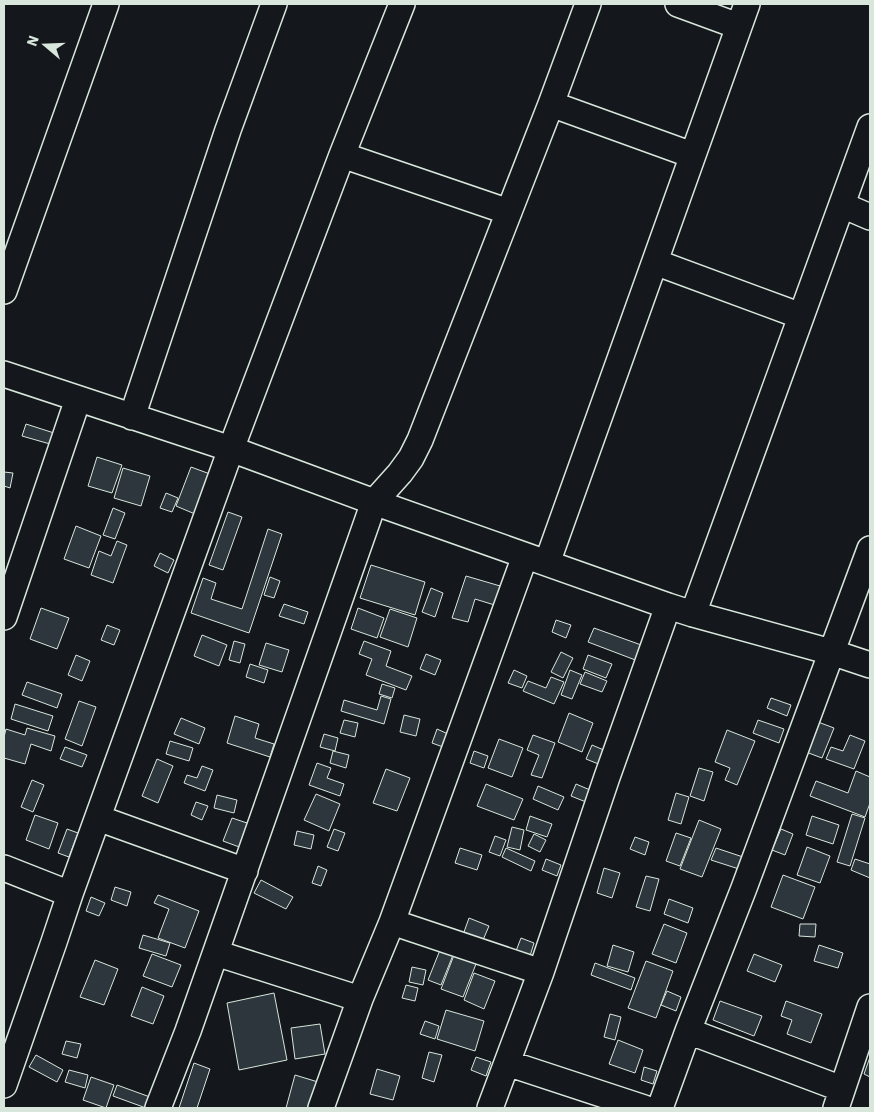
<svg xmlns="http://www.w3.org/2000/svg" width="874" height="1112" font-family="'IBM Plex Sans',sans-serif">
  <rect width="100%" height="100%" fill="#14181c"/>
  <path fill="#2c363c" stroke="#d8e6dc" d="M26,424L54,433L50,444L22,436Z
    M97,457L122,465L112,493L88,486Z
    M191,467L210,474L195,514L176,506Z
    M123,468L150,476L141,506L114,498Z
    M4,472L13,473L10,488L4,486Z
    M166,493L178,498L172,512L160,508Z
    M113,508L125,513L115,539L103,535Z
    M228,512L242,517L223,570L209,565Z
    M76,526L101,536L89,568L64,559Z
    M268,529L282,534L249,633L191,613L203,578L216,583L211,599L242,609Z
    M117,541L127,545L113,583L91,575L99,551L111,556Z
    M160,553L174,560L168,573L154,566Z
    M371,565L425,582L415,615L360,598Z
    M466,576L507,588L501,607L475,599L468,622L452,618Z
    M270,577L280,581L274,598L264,595Z
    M431,588L443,593L435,617L422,612Z
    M284,604L308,612L304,624L279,616Z
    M41,608L69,618L57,649L30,639Z
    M358,608L384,618L377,638L351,629Z
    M390,609L417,618L408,647L380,637Z
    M556,620L571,625L566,638L552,632Z
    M107,625L120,630L114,645L101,640Z
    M594,628L644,646L638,661L588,642Z
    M202,635L227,645L219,666L194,656Z
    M234,641L245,644L240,663L229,660Z
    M364,641L391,651L386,666L412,676L406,690L366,675L372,659L359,654Z
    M266,643L289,650L282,672L259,665Z
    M561,652L573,658L563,678L551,672Z
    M426,654L441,660L435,675L420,669Z
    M76,655L90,661L82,681L68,675Z
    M588,655L612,664L606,678L583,669Z
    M250,664L268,670L264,683L246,677Z
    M514,670L527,676L522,688L508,683Z
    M570,670L582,675L572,699L561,695Z
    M585,672L607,681L602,692L580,684Z
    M551,677L564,682L554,704L523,691L528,681L546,688Z
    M27,682L62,694L57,708L22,695Z
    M382,684L395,688L392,698L379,694Z
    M381,696L391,699L384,724L341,711L344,700L377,710Z
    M771,698L791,705L787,716L767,708Z
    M79,701L96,707L82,746L65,739Z
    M15,704L53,716L48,731L11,719Z
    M569,713L593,723L582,752L558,742Z
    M404,715L420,719L416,736L400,732Z
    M235,716L259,724L255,738L274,744L270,757L227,743Z
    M181,718L205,728L199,744L174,734Z
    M344,720L358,723L355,737L340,733Z
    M758,720L784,729L779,743L753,733Z
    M818,722L834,728L822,758L806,752Z
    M27,728L55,736L51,751L31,744L25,764L4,758V737L6,729L25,735Z
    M437,729L448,734L443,747L432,743Z
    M727,730L755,741L737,785L725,780L730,768L715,762Z
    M324,734L338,738L335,751L320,747Z
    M533,735L555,743L542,778L531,775L539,755L527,750Z
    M850,735L865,741L854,769L826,759L831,747L843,751Z
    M499,739L523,748L512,777L488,768Z
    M170,741L193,748L189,761L166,754Z
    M592,745L606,751L601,765L586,759Z
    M65,747L87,755L82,767L60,759Z
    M333,751L349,755L346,768L330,763Z
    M474,751L488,756L484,768L470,763Z
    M157,759L173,766L158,803L142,796Z
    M317,763L331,768L327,778L344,784L340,796L309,785Z
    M202,766L213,770L205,791L184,783L187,775L197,778Z
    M699,768L713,772L704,801L690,796Z
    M386,769L410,778L397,811L373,803Z
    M856,771L870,777V803L865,817L810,796L816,781L848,793Z
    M32,780L44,785L33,812L21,807Z
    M486,784L523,799L514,820L477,806Z
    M576,784L590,790L586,802L571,796Z
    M538,786L564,797L558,810L533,799Z
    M676,793L689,797L681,824L668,820Z
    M316,794L340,804L329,831L304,820Z
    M217,795L237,800L234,813L214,808Z
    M196,802L208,806L202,820L191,815Z
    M852,814L865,818L850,866L837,862Z
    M35,815L58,823L49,849L26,840Z
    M530,816L552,824L547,837L526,830Z
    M812,816L839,825L833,844L806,835Z
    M232,818L250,824L242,848L223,841Z
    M699,820L721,829L702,877L680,869Z
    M512,827L524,830L520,850L507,847Z
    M67,829L78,833L69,857L58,853Z
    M334,829L345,833L338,851L327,847Z
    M781,829L793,834L785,855L772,850Z
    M297,831L314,835L311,849L294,845Z
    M676,833L691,838L680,866L666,861Z
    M534,834L546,840L540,852L528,846Z
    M495,836L506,840L500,856L489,852Z
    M635,837L649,842L645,855L630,849Z
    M807,847L830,856L820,883L797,875Z
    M460,848L482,855L477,870L455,863Z
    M506,848L535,861L531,871L502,857Z
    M716,848L743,857L739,869L711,860Z
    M546,859L561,865L557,876L542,870Z
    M855,859L870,864V878L851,870Z
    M318,866L327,870L321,886L312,883Z
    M604,868L620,873L612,898L597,893Z
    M783,875L815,887L803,919L771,907Z
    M646,876L659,879L650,911L636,907Z
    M261,880L293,897L286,909L254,893Z
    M115,887L131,892L127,906L111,900Z
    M158,895L199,911L185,948L158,938L169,909L154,903Z
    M91,897L105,903L99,916L86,911Z
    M669,899L693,908L688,923L664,914Z
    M469,918L489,926L483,940L464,932Z
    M664,924L687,933L676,963L652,954Z
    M800,924H816L815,937L799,936Z
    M143,935L170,943L166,956L139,948Z
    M521,938L534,943L530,956L516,951Z
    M613,945L634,952L628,972L607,966Z
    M819,945L843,953L838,968L814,961Z
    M440,950L453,955L441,985L428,980Z
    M152,954L181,965L172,987L143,976Z
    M754,954L782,965L775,982L747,971Z
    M454,955L476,964L463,997L441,989Z
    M95,960L118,969L104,1005L80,997Z
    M646,961L673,971L656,1018L628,1008Z
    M595,963L635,978L631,990L591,975Z
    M412,967L426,970L423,985L409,982Z
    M474,973L495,981L484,1009L464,1000Z
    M406,985L418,988L415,1001L402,998Z
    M142,987L164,996L153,1024L131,1016Z
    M667,991L681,997L676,1011L661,1005Z
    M274,993L287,1060L239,1070L227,1003Z
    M720,1001L762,1016L754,1036L713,1020Z
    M786,1001L822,1014L811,1043L787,1034L792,1020L781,1016Z
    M446,1010L484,1021L475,1051L437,1039Z
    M610,1014L621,1017L615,1040L604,1037Z
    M425,1021L439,1026L435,1039L420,1034Z
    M320,1024L325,1054L295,1059L291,1028Z
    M618,1040L643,1050L635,1073L609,1064Z
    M66,1041L81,1044L77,1058L62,1054Z
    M429,1052L442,1055L434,1082L422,1078Z
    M36,1055L63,1070L57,1082L29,1067Z
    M476,1057L491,1062L486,1076L471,1070Z
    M870,1057V1077L864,1074Z
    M194,1063L210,1069L197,1108H179Z
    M644,1067L657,1071L653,1084L641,1080Z
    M377,1069L400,1076L393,1100L370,1094Z
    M69,1070L88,1075L85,1088L65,1082Z
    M295,1075L318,1082L311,1108H286Z
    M91,1077L114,1085L106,1108L83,1100Z
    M117,1085L150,1097L146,1108L113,1096Z"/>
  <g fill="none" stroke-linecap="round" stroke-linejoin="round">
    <defs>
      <path id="minor" d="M678,4L738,26
        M551,104L692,155
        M342,155L509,212
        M842,205L870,217
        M655,262L801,316
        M4,291L106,4
        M4,374L231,449L374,502L668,606L693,614L831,652L870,665
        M132,417L228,130L274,4
        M547,563L747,4
        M693,614L870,127
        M4,617L78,399
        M98,818L245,871
        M4,868L70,894
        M392,922L541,972
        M216,953L360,999
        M688,1031L842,1089
        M507,1063L644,1108
        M4,1085L54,942L70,894L231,449L342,155L402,4
        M158,1108L188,1031L374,502L400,473L411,458L420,440L551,104L588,4
        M321,1108L360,999L392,922L525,556
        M490,1108L541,972L607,777L668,606
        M660,1108L688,1031L744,888L870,549
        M836,1108L870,1007"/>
    </defs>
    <use href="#minor" stroke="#d8e6dc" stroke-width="28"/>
    <use href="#minor" stroke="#14181c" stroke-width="25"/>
  </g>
  <rect width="874" height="1112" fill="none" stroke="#d8e6dc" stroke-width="10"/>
  <g transform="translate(45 45) rotate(289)" stroke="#14181c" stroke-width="4" paint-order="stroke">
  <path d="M0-4L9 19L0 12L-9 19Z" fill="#d8e6dc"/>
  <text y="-8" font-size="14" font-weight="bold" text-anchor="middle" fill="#d8e6dc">N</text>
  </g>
</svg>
